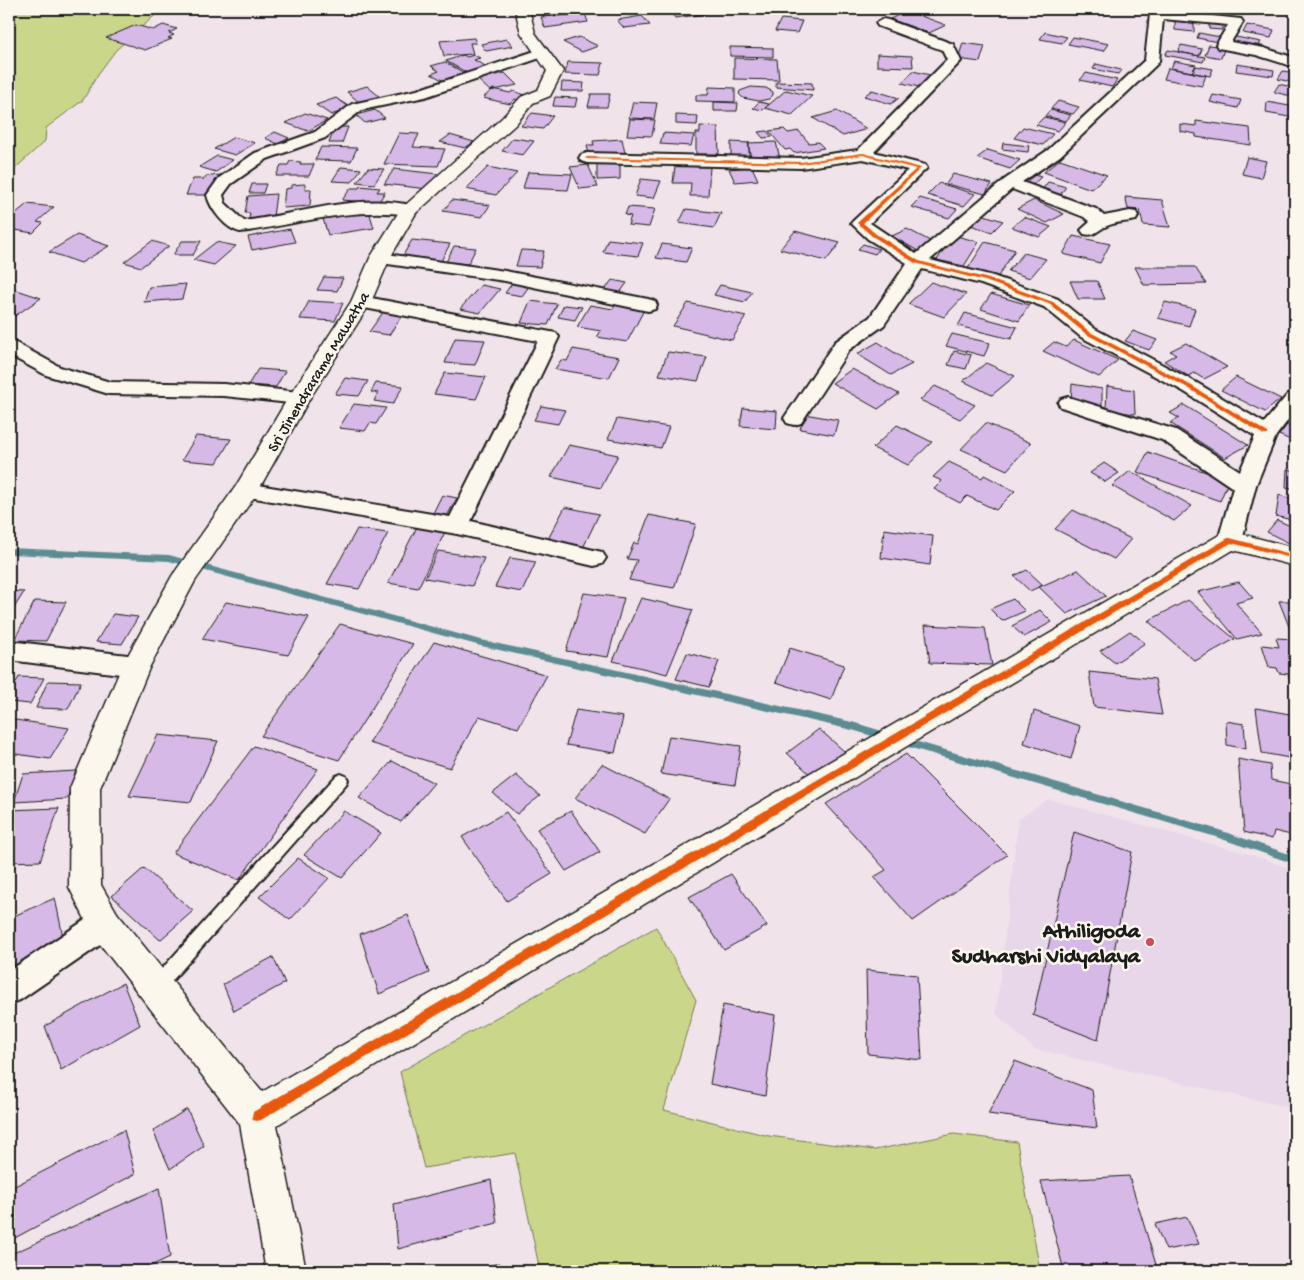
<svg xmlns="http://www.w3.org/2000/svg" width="1304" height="1280" font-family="'Gochi Hand',sans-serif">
  <rect width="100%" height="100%" fill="#f0e4ea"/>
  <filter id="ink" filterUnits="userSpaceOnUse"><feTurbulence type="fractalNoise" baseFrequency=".02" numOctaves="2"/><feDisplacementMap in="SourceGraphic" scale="10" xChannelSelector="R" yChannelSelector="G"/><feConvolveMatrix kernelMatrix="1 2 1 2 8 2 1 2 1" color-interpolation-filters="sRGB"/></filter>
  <g filter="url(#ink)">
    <path fill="#e8d7e9" d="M1048,799L1259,857L1295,871V1109L1034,1049L996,1014L1018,820Z"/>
    <path fill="#cad78a" stroke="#737a53" d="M9,9H162L116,50L98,74L83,100L46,128L45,141L9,174Z
      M656,927L696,1000L664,1110L769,1136L875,1150L954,1134L1017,1142L1040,1271H540L515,1153L424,1168L400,1072Z"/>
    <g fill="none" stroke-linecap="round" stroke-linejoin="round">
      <path fill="#5c8c91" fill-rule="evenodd" d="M9,548L169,555L477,639L852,722L892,734L894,737L892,740L889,741L852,730L477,645L169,561L9,554Z
        M901,737L1216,829L1295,856V864L1216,837L898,744L896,741L898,738Z"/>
    </g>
    <path fill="#d6b9e6" stroke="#1c1c1c" d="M536,9H567L566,15L543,16L544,13L534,12Z
      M669,9H701L705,14L675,18Z
      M907,11L946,25L929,33L890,19Z
      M585,14L588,22L545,28L541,17Z
      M642,16L650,25L624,28L617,20Z
      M781,19L802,21L797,33L775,31Z
      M1175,21L1194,23V32L1175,30Z
      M1209,24L1222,25V30L1209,29Z
      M136,25L153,30L163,25L177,29L169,33L174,35L168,38L172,39L145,50L106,38Z
      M1247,25L1274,30L1271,38L1243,33Z
      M1045,32L1067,37L1062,43L1040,39Z
      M1199,33L1220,37L1218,42L1197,38Z
      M1231,36L1261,42L1258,47L1229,42Z
      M579,37L598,46L582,52L563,42Z
      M1073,37L1109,44L1104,51L1068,44Z
      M474,38L476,43H470L473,54L444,56L440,41Z
      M507,39L513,46L486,51L481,44Z
      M963,43L985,46L980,62L958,59Z
      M1181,45L1202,49L1199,56L1178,52Z
      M1209,45L1225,47L1221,58L1205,55Z
      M730,47L773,48V57L730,56Z
      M1168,50L1205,57L1203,62L1165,55Z
      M877,54L912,56L913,67L877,66Z
      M463,55L467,57L474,55L480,58L474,60L489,68L471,75L446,61Z
      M734,58L777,59L779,80L734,79Z
      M1174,61L1196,65L1192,72L1171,68Z
      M445,62L468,75L446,82L431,74L439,71L431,66Z
      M568,62L603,63L600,75L565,74Z
      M1096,64L1121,70L1118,74L1093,69Z
      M1237,64L1274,70L1273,76L1236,71Z
      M1196,66L1213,69L1210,76L1193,73Z
      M1168,68L1206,75L1202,86L1164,79Z
      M913,71L930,75L919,87L902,83Z
      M1283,71L1295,73V83L1278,79Z
      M505,73L517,85L490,91L477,79Z
      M1086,73L1117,80L1112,87L1080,80Z
      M562,82L584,83L583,91H561Z
      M776,82L812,83L813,90L776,87Z
      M1279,84L1295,88V97L1274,92Z
      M367,86L379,96L359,102L347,92Z
      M709,87L735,88V102L696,101V95H708Z
      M751,87L766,88L773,92V95L769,99L759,101L743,98L739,94L740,91Z
      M493,89L510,93L513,91L525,95L519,100L515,99L510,104L483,98Z
      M786,90L812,96L792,115L765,108Z
      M872,90L899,98L891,104L864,96Z
      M591,94H610L607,107H588Z
      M1213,95L1241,100L1238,108L1210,102Z
      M555,97L577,98L575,107L553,106Z
      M336,98L351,108L331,115L316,105Z
      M1058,101L1079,107L1073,114L1051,109Z
      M633,102L657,103L654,119L629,118Z
      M714,102L738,103L737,111H714Z
      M759,102L769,104L763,110L753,108Z
      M1267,102L1295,107V118L1266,113Z
      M375,110L385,118L365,123L356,115Z
      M1050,110L1071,115L1066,121L1045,116Z
      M837,111L867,129L843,136L813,118Z
      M305,113L327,120L308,131L286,123Z
      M532,113L553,116L543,129L521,126Z
      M676,115L698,116L697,125L676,124Z
      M1044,117L1066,122L1058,131L1036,125Z
      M630,119L655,120L652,136L627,135Z
      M1196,121L1250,128L1251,145L1196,137V134L1180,131V124L1196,126Z
      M700,126L718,127L719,154H696V133H700Z
      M335,127H348L342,143H329Z
      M1023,127L1053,134L1043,145L1014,138Z
      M784,129L788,133L799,131L809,143L818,142L824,148L794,153L790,149L785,150L769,131Z
      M767,131L772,137L763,138L758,132Z
      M275,132L289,138L278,144L265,138Z
      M399,133L419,134L413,147L445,149L438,166L384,164Z
      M663,133L694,135L691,146L660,144Z
      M450,135L474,142L465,148L440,142Z
      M234,137L255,143L235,155L214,149Z
      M513,138L534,141L523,155L502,151Z
      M622,139L625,153L589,155L587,145H594L593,141Z
      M731,142L749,143V158L731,157Z
      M776,142L780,159H751L748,143Z
      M1003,143L1029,146L1028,152L1002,149Z
      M321,147L357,148L351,161L315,160Z
      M988,150L1020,160L1010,169L977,158Z
      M217,156L233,160L216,172L199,167Z
      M1247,157L1266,161L1261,178L1242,174Z
      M1060,159L1107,175L1091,189L1044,172Z
      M290,161L301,162L300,164H314L309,176H276L281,165H288Z
      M597,163H620V179L597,180Z
      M588,165L598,187L580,189L570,167Z
      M675,166L710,167L708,196H690L691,183H673Z
      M341,167L361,169L352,182L332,181Z
      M488,167L517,173L496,195L466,189Z
      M752,167L758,180L735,182L729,169Z
      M368,168L384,169L374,184L357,182Z
      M394,169L438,174L428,189L384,184Z
      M528,172L572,174L568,190L523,188Z
      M953,174L992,184L985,194L946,184Z
      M1031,174L1041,177L1029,188L1019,184Z
      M222,175L213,195H186L193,179H205L206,176Z
      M641,179L661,181L654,198L635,196Z
      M1048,182L1066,187L1059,196L1041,191Z
      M939,183L975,194L964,206L927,195Z
      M252,184H266L263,193H249Z
      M305,184V189H311L310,206L283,208L285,189L291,188V185Z
      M360,186L380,188L377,192H385L378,203L342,200L351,188H359Z
      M276,194L273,217L249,219L250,213H245L248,196Z
      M1125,197L1162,200L1170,227L1143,225L1140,210L1128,209Z
      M920,198L957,209L949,218L911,207Z
      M452,200L490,205L482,217L443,211Z
      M1034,200L1064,214L1047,223L1017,209Z
      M27,204L54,207L37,222L43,223L33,233L9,229V219Z
      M628,207L655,209L649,227L628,225L631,216L625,215Z
      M686,209L721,213L714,228L679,223Z
      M369,211L374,228L328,235L323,219Z
      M978,213L1003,221L992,232L967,224Z
      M1024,217L1051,227L1039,237L1012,227Z
      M290,229L295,242L252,250L248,237Z
      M907,229L934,243L918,251L892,236Z
      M795,231L840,243L826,261L780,249Z
      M77,235L109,246L81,263L49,252Z
      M953,235L979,242L964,266L937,260Z
      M1073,236L1110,244L1100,263L1063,254Z
      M608,239L643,243L638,256L603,252Z
      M412,240L450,244L441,261L402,257Z
      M152,241L169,246L141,267L124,262Z
      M182,241H201L193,255H173Z
      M216,242L236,246L214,265L193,260Z
      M985,242L1015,250L997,278L967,270Z
      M662,244L692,248L686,262L656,258Z
      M863,244L879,249L875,254L858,249Z
      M454,246L476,248L468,264L446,262Z
      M521,250L544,251L540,267L516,266Z
      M1024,253L1046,259L1030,278L1008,271Z
      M1135,267H1195L1206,284L1144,285Z
      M324,277L343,278L337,291L317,290Z
      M612,280L627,283L619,294L604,291Z
      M1070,281H1097L1105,299H1078Z
      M513,282L530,285L522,296L505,293Z
      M931,282L966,294L944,317L908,304Z
      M186,284L182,299L144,302L149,287Z
      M481,285L500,289L480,313L460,309Z
      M720,285L752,292L745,302L714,295Z
      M17,290L41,298L9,320V297Z
      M991,294L1029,305L1019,321L981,309Z
      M309,301L343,303L335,321L300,319Z
      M530,301L557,304L548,325L521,323Z
      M1165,302L1195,309L1189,326L1158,318Z
      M688,303L746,316L732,340L673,326Z
      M564,305L582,307L575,320L558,317Z
      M590,305L613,309L615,305L644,310L627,342L597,337L601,331L577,327Z
      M384,311L403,314L389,335L369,332Z
      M965,313L1017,327L1011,339L958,326Z
      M1133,331L1157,340L1149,350L1125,341Z
      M952,334L990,343L984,356L946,346Z
      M455,338L485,340L475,365L445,363Z
      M1074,340L1118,360L1099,377L1043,351L1054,342L1066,347Z
      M878,342L912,364L891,375L857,354Z
      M1186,343L1227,367L1204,379L1194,373L1188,376L1164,361L1176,354L1170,351Z
      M573,349L619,357L609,378L555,369L561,360L567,361Z
      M954,351L971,355L966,369L948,365Z
      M668,352L707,357L698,381L659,375Z
      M986,363L1015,376L992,395L963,381Z
      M258,369L285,371L276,387L248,385Z
      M852,369L899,394L878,409L832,383Z
      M445,373L486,377L476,399L434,394Z
      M1236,377L1281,399L1265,412L1221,390Z
      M345,378L368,381L359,396L335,394Z
      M376,383L403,386L393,404L374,401L378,393L371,392Z
      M1072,384L1102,389V407L1071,402Z
      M935,386L975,405L960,419L920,400Z
      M1107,386L1134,390L1135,414L1106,410Z
      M354,404L386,408L376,424L370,423L365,431L339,428Z
      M1184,405L1248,445L1225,458L1170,423L1179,418L1170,413Z
      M541,406L565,410L558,424L534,420Z
      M743,408L777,411L776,429L740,426Z
      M805,414L838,420L834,435L800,429Z
      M617,419L669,427L661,448L608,439Z
      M986,423L1031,443L1007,470L961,449Z
      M897,425L932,442L908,465L873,448Z
      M1287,425L1295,428V442L1279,435Z
      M196,436L231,439L217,463L182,460Z
      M569,445L618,455L601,488L551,477Z
      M1148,452L1229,480L1220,501L1137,472Z
      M949,462L982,478L984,475L1015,491L996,510L967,496L960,503L934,489L942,481L933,477Z
      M1104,463L1119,473L1105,482L1090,473Z
      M1287,469L1295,471V489L1286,487Z
      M1130,471L1192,506L1174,521L1112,486Z
      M442,495L457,498L447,516L433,513Z
      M1279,495L1295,500V521L1276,516Z
      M565,507L599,514L583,548L547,541Z
      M1073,510L1131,539L1114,559L1055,529Z
      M649,515L696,524L674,588L629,580L637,560L627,559L634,543L638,544Z
      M1277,520L1295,528V546L1267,532Z
      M418,525L446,530L418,588L388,583Z
      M357,529L388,533L359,589L327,584Z
      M884,529L933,536L930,565L881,558Z
      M438,551L484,558L472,586L425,578Z
      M510,558L536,562L522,592L495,587Z
      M1027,570L1043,585L1030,591L1014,576Z
      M1078,570L1106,596L1067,614L1039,587Z
      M1239,582L1253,598L1236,603L1262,633L1237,639L1198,592Z
      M9,591L24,592L9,616Z
      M584,593L624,598L608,657L566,651Z
      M641,598L693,610L667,674L613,661Z
      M1013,599L1025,611L1002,621L990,609Z
      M1188,600L1235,639L1195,661L1148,621Z
      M35,601L66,602L46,641L14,640Z
      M1279,601H1295V629H1290Z
      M226,602L309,617L288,655L202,639Z
      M1040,610L1052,622L1024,637L1012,626Z
      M113,614L138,617L122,644L96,642Z
      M340,624L413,644L339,760L261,736Z
      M925,625L985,628L992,665L930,663Z
      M1130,631L1145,643L1115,663L1100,651Z
      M1276,638L1295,639V683H1291L1288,674L1279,673L1277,668L1269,667L1262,645L1279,647Z
      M434,642L547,675L518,728L479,716L450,768L369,743Z
      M790,648L844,665L831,700L776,682Z
      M687,653L719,661L709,687L676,679Z
      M1089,672L1155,679L1162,715L1094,707Z
      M19,677L44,678L30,704L9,702V695Z
      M48,681L81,682L68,709L36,708Z
      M1256,708L1295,715V759L1262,753Z
      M576,710L623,717L615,753L566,745Z
      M1034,711L1080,726L1071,759L1024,743Z
      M9,719L69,728L50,759L9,753Z
      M1226,721L1244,724L1246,749L1227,745Z
      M819,729L845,752L813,777L787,753Z
      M158,735L218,741L191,802L129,796Z
      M669,736L741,746L735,785L661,774Z
      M254,746L318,769L239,880L173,853Z
      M906,754L1007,855L913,921L874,877L886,870L826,804Z
      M1238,759L1270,765L1271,780L1291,784L1295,836L1274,831L1272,839L1244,832Z
      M392,761L434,783L401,822L359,798Z
      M602,764L669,799L645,834L575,798Z
      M76,771L67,799L14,802L23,774Z
      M516,775L540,796L517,814L493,793Z
      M59,808L40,861L9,862V810Z
      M344,811L381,833L342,878L304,855Z
      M571,811L600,852L566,871L537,829Z
      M506,812L552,874L507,901L462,837Z
      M1074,832L1132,852L1098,1040L1033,1015Z
      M298,858L329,878L290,920L259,897Z
      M144,868L193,911L160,940L112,896Z
      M731,874L767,926L724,950L689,897Z
      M55,898L65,946L9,970V918Z
      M408,915L429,973L379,994L360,934Z
      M273,957L285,983L234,1011L223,984Z
      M866,970L917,975L922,1060L868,1054Z
      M123,983L140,1025L61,1070L45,1026Z
      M723,1005L775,1015L765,1096L710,1084Z
      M1015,1061L1092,1090L1097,1128L988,1114Z
      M187,1109L204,1146L170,1169L153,1131Z
      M124,1130L135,1174L9,1241V1189Z
      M1129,1176L1158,1271H1064L1041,1181Z
      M491,1180L497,1223L398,1249L394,1204Z
      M159,1188L170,1257L140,1271H9V1255Z
      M1187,1217L1199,1244L1166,1250L1155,1224Z
      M499,1263L501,1271H471Z
      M425,1266L426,1271H400Z"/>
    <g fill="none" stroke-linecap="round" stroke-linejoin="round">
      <defs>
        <path id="lane" d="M341,774L346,776L348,780L346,784L163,991L157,994L151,991L149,986L151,981L336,776Z"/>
        <path id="street" d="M1147,9L1241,19L1243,22L1231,42L1264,48L1295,58V67L1256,55L1218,48L1216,45L1228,25L1163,19L1159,61L1157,64L1060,156L1022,182L1096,209L1104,216L1130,211L1136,212L1138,216L1136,220C1127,222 1115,222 1107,226C1097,230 1095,237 1084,234L1081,230L1090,222L1084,217L1012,189L930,260L993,276L1058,299L1095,329L1197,383L1264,423L1288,394L1295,392V411L1276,436L1256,485L1242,540L1238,546L1230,548L1222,546L1218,540L1233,488L1162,440L1061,407L1058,403L1061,399L1068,397L1176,430L1240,471L1255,436L1183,391L1081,337L1044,307L981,284L922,269L884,325L849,350L801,423L794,425L787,423L784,418L835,342L870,317L907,263L868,239L851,223L908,170L863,159L801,168L587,163L581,161L579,158L581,155L587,153L801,158L858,150L947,60L942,50L878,26L876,23L883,19L888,20L953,44L961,61L874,152L925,165L927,168L870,223L916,254L1004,180L1048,150L1145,60L1150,14Z
          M541,49L546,50L548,53L546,56L425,97L362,110L325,138L267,159L231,184L223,195L225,203L244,221C301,214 358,192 415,206L417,210L415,214L409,215C351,206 297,225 240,232C226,229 210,209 207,195L219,178L255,153L315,132L352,104L417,90Z
          M380,253L505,271L648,299L655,301L657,305L655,309L648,311L505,281L374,262L371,258L374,254Z
          M361,296L556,333L559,337L471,521L602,552L606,558L602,564L594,566L457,534L238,495L235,490L238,485L246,483L450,517L538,341L354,306L352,302L354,298Z
          M9,341L16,343L60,367L110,382L224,384L299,392L306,394L309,398L306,402L299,404L224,396L109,394L46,375L9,355Z
          M9,641L136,656L145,659L149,666L145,673L136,676L9,660Z
          M105,910L116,914L120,924L116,934L20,1000L9,1004V971L94,914Z"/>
        <path id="secondary" d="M515,9H529L535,33L563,71L550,96L533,103L515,125L416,213L390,258L371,302L310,398L255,496L195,581L150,666L100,788L101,885L117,913L262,1092L1221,534L1230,531L1295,548V566L1233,550L277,1125L306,1271H266L240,1124L93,935L69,887L70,788L122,666L172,576L236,486L288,398L351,302L370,258L400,210L503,117L521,97L538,90L547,71L521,33Z"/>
      </defs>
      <use href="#lane" stroke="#1c1c1c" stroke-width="4"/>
      <use href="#street" stroke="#1c1c1c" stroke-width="4"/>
      <use href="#secondary" stroke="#1c1c1c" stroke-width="3"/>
      <use href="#lane" fill="#fbf7ec" fill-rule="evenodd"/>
      <use href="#street" fill="#fbf7ec" fill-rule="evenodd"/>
      <use href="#secondary" fill="#fbf7ec" fill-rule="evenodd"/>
      <defs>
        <path id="cycleway" d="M863,153L921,168L863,223L876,234L919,261L989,279L1053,302L1090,332L1192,386L1268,433V435H1264L1188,388L1086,334L1049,304L985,281L915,263L872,236L857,223L916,169L863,155L801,164L587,159L585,158L587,157L801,162Z
          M1228,538H1230L1295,555V559L1231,543L261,1120L257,1121L253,1120L252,1116L253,1112Z"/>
      </defs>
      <use href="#cycleway" stroke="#fbf7ec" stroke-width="3"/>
      <use href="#cycleway" fill="#e8590c" fill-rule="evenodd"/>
    </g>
  </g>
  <circle fill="#d1495b" stroke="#fbf7ec" stroke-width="2" cx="1150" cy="942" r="5"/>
  <g text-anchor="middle" stroke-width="5" stroke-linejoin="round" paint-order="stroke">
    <g font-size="16" fill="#1c1c1c" stroke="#fbf7ec">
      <text transform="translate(317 371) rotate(-59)" y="6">Sri Jinendrarama Mawatha</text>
    </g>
    <g font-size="22" font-weight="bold" fill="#1c1c1c" stroke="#fbf7ec" text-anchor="end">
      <text x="1140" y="937">Athiligoda<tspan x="1140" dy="25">Sudharshi Vidyalaya</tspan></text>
    </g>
  </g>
  <rect width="1304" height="1280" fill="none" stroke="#fbf7ec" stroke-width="30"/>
  <rect x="15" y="15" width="1274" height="1250" fill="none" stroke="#1c1c1c" stroke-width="2" filter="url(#ink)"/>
</svg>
